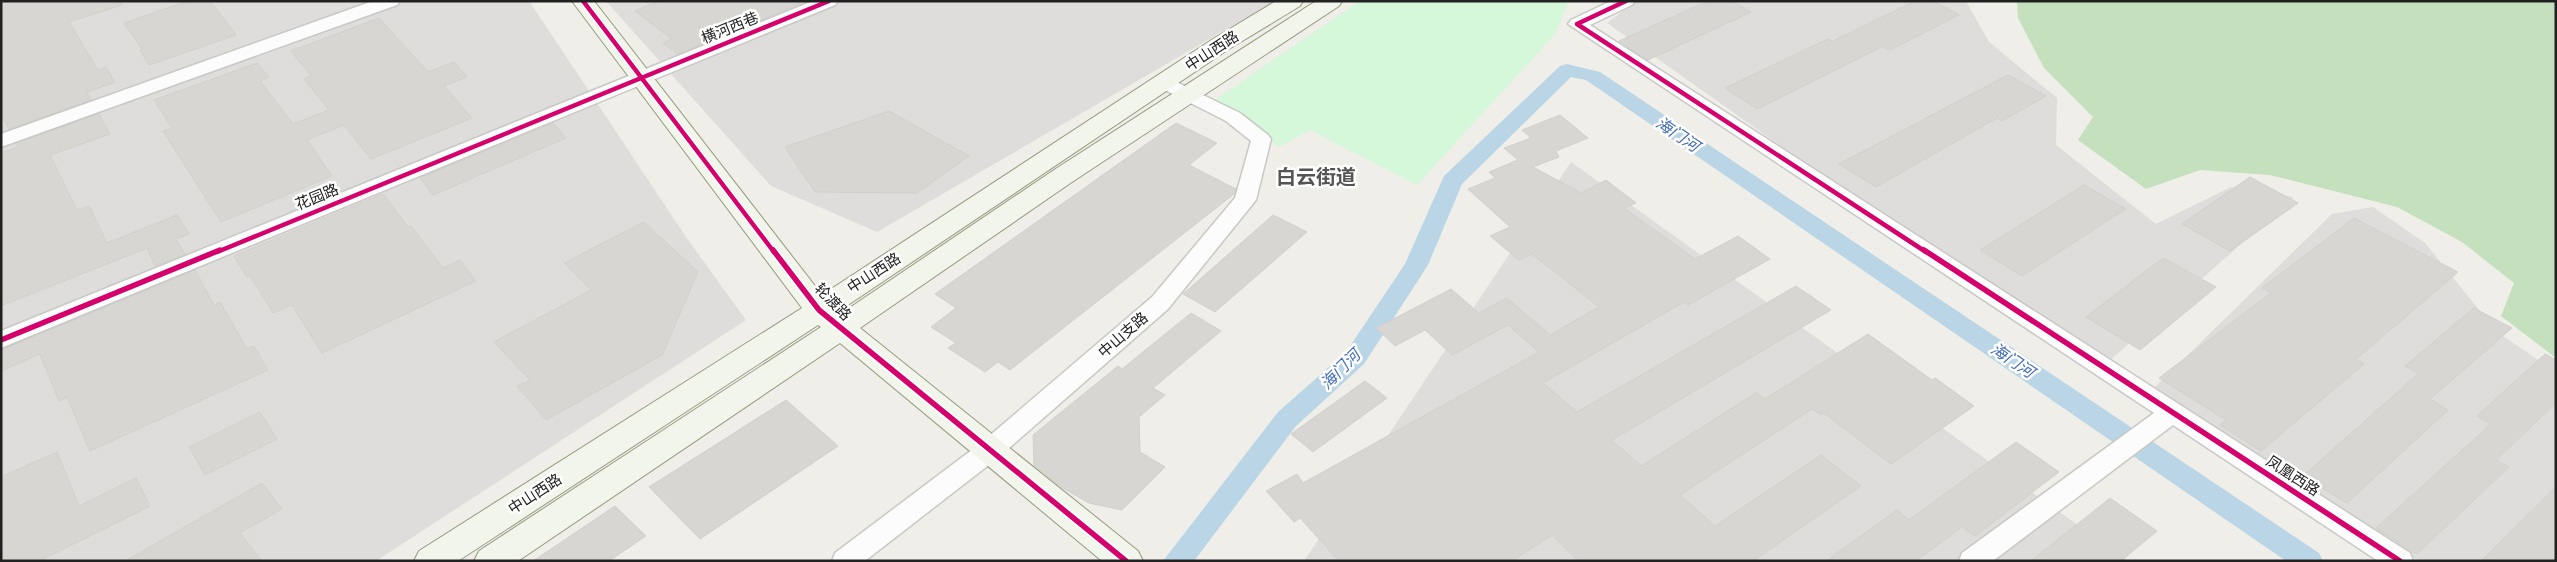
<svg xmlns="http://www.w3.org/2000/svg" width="2557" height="562" font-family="'Roboto Condensed','Noto Sans SC',sans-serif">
  <rect width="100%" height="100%" fill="#efeee9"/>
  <path fill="#dedddb" d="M1,1H529L686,237L746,320L376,561H1Z
    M606,1H1275L877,232L771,186Z
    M1637,1H1966L1989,42L2057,98L2056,145L2156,224L2231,187L2294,197L2098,371L1607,23Z
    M1571,162L2128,561H1304Z
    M2373,207L2425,243L2497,332L2556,372V533L2533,561H2419L2155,387L2332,214Z"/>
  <path fill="#c4e0bc" d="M2017,1H2556V358L2501,316L2514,283L2462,242L2397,207L2270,175L2200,170L2146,189L2078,140L2093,117L2044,68L2018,18Z"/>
  <path fill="#d5f7da" d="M1360,1H1565L1568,3L1555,34L1417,185L1310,130L1279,147L1216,99Z"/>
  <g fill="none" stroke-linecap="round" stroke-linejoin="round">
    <path fill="#bad6e6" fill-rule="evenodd" d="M1567,64L1600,72L2319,553L2323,561H2286L1586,80L1571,77L1462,184L1428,265L1364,364L1296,426L1194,561H1163L1278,412L1346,352L1405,264L1444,176L1560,66Z"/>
  </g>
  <path fill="#d8d6d2" stroke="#d2d0ca" d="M1,1H121L122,5L69,22L98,70L106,67L115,82L87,92L91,100L9,129L1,114Z
    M188,1H210L236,35L149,65L140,50L142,49L124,23Z
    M658,1H806L678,54L663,43L672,39L635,11Z
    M1708,1H1732L1751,12L1648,60L1619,41Z
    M1915,1H1933L1959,15L1890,50L1883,46L1757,109L1725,88L1828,39L1833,41Z
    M379,18L428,72L454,62L467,77L444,86L472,118L371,159L344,125L307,140L332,176L221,222L163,131L172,128L154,100L257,63L269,77L260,81L293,124L329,110L304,79L311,76L291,51Z
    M2008,75L2046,96L2002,121L1997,118L1876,187L1839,164Z
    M889,111L969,156L917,193L815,192L785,147Z
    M99,114L110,134L50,155L77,210L89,206L107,243L177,215L189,234L176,239L185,254L155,266L147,248L1,306V153L18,147L16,143Z
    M1560,115L1588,138L1556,151L1559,157L1533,167L1581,193L1606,180L1636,203L1624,208L1695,259L1738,236L1770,259L1688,305L1684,302L1543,383L1577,412L1796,286L1831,310L1612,440L1641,466L1756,393L1765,399L1868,334L1932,380L1935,378L1974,406L1891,464L1824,413L1821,415L1812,409L1680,495L1715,526L1821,455L1861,486L1753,561H1578L1552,535L1512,561H1339L1300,518L1294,522L1266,491L1297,474L1303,483L1539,352L1508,325L1452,355L1425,330L1395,346L1376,328L1451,289L1479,313L1507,298L1550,335L1599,307L1532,254L1519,260L1490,236L1510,227L1468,189L1495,178L1489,172L1518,160L1504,148L1531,138L1522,130Z
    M553,123L566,138L433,195L420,178Z
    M1176,123L1217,143L1189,165L1236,189L1234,194L1010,370L998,362L985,372L948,348L956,343L931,327L956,308L935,294Z
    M2250,177L2298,203L2230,251L2182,224Z
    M2084,185L2126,209L2022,276L1980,250Z
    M383,194L408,227L411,226L443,268L460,260L476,281L322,353L292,305L273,313L250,275L247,277L234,256Z
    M1273,215L1307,232L1215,312L1183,294Z
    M2354,218L2458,272L2356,359L2364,364L2261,451L2220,425L2226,420L2159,378L2271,293L2262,288Z
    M644,222L698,272L662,355L546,420L517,386L530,380L494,342L591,290L564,263Z
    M2163,258L2216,287L2140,350L2086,317Z
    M195,270L214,305L220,302L247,349L254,346L268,370L90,451L67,397L59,401L40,354L1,371V350Z
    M2474,308L2512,328L2430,399L2448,410L2347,503L2303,476L2419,373L2405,366Z
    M1191,313L1221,331L1153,388L1165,395L1139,417L1140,452L1165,467L1122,510L1089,503L1061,487L1034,465L1033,435L1118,366L1122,369Z
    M2545,354L2556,360V403L2496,460L2509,467L2417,554L2376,528L2491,424L2477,416Z
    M1365,381L1387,398L1313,452L1291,434Z
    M786,400L838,446L700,539L649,487Z
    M260,412L277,439L205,475L189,447Z
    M2016,442L2059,472L1975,536L1962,527L1916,561H1826L1897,510L1909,520Z
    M57,452L79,506L136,478L150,506L39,561H1V477Z
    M262,483L282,509L240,533L262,561H125Z
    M2556,487V561H2481Z
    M2110,498L2157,531L2121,561H2031Z
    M615,506L646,536L609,561H533Z"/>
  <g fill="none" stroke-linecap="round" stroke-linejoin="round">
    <defs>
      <path id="street" d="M373,1H400L397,5L1,147V134Z
        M813,1H838L835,5L1,348V331Z
        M1611,1H1635L1632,5L1590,25L2410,553L2413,561H2378L2173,425L1993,561H1959L1962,553L2154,413L1568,24L1571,20Z
        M1164,76L1240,113L1268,135L1271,139L1256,200L1168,309L999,457L865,561H832L835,553L981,443L1152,297L1235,198L1251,141L1226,121L1157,86L1154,82L1157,78Z"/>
      <path id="secondary" d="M572,1H594L822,295L1213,39L1276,1H1303L1300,6L1229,49L839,311L842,313L1054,170L1316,1H1342L1339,6L1072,182L860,328L1138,551L1143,561H1102L840,343L518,561H474L479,551L821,327L818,325L458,561H414L419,551L802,308Z"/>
    </defs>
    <use href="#street" stroke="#c8c8c5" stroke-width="3"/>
    <use href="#secondary" stroke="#959a7f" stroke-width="2"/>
    <use href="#street" fill="#fdfcfc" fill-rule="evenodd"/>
    <use href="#secondary" fill="#f2f5eb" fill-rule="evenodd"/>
    <defs>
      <path id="cycleway-far1" d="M583,1L774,252
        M1626,1L1577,24L1926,252
        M217,252L829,1"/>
      <path id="cycleway" d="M773,250L819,310L1126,561
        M1924,250L2400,561
        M1,340L220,250"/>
    </defs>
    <use href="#cycleway-far1" stroke="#fff" stroke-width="7"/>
    <use href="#cycleway" stroke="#fff" stroke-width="9"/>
    <use href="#cycleway-far1" stroke="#d6006c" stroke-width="4.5"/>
    <use href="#cycleway" stroke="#d6006c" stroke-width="5.5"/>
  </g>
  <g text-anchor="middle" stroke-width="5" stroke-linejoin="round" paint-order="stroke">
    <g font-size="15" fill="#212121" stroke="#fff">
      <text transform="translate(730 28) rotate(-22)" y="5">横河西巷</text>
      <text transform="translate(1212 51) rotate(-33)" y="5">中山西路</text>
      <text transform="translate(317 197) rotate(-22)" y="5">花园路</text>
      <text transform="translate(874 273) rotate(-33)" y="5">中山西路</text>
      <text transform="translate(833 302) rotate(46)" y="5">轮渡路</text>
      <text transform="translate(1123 335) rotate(-41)" y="5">中山支路</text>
      <text transform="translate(2293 476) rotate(33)" y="5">凤凰西路</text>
      <text transform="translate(535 494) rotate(-33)" y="5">中山西路</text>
    </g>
    <g font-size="16" font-style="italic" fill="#426dbc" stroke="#fff">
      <text transform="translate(1678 134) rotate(34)" y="6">海门河</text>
      <text transform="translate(2013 360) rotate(34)" y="6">海门河</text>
      <text transform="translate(1340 369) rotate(-45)" y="6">海门河</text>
    </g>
    <g font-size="20" font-weight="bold" fill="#545454" stroke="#fff">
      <text x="1316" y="184">白云街道</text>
    </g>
  </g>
  <rect width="2557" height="562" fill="none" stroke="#212121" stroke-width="5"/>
</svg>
